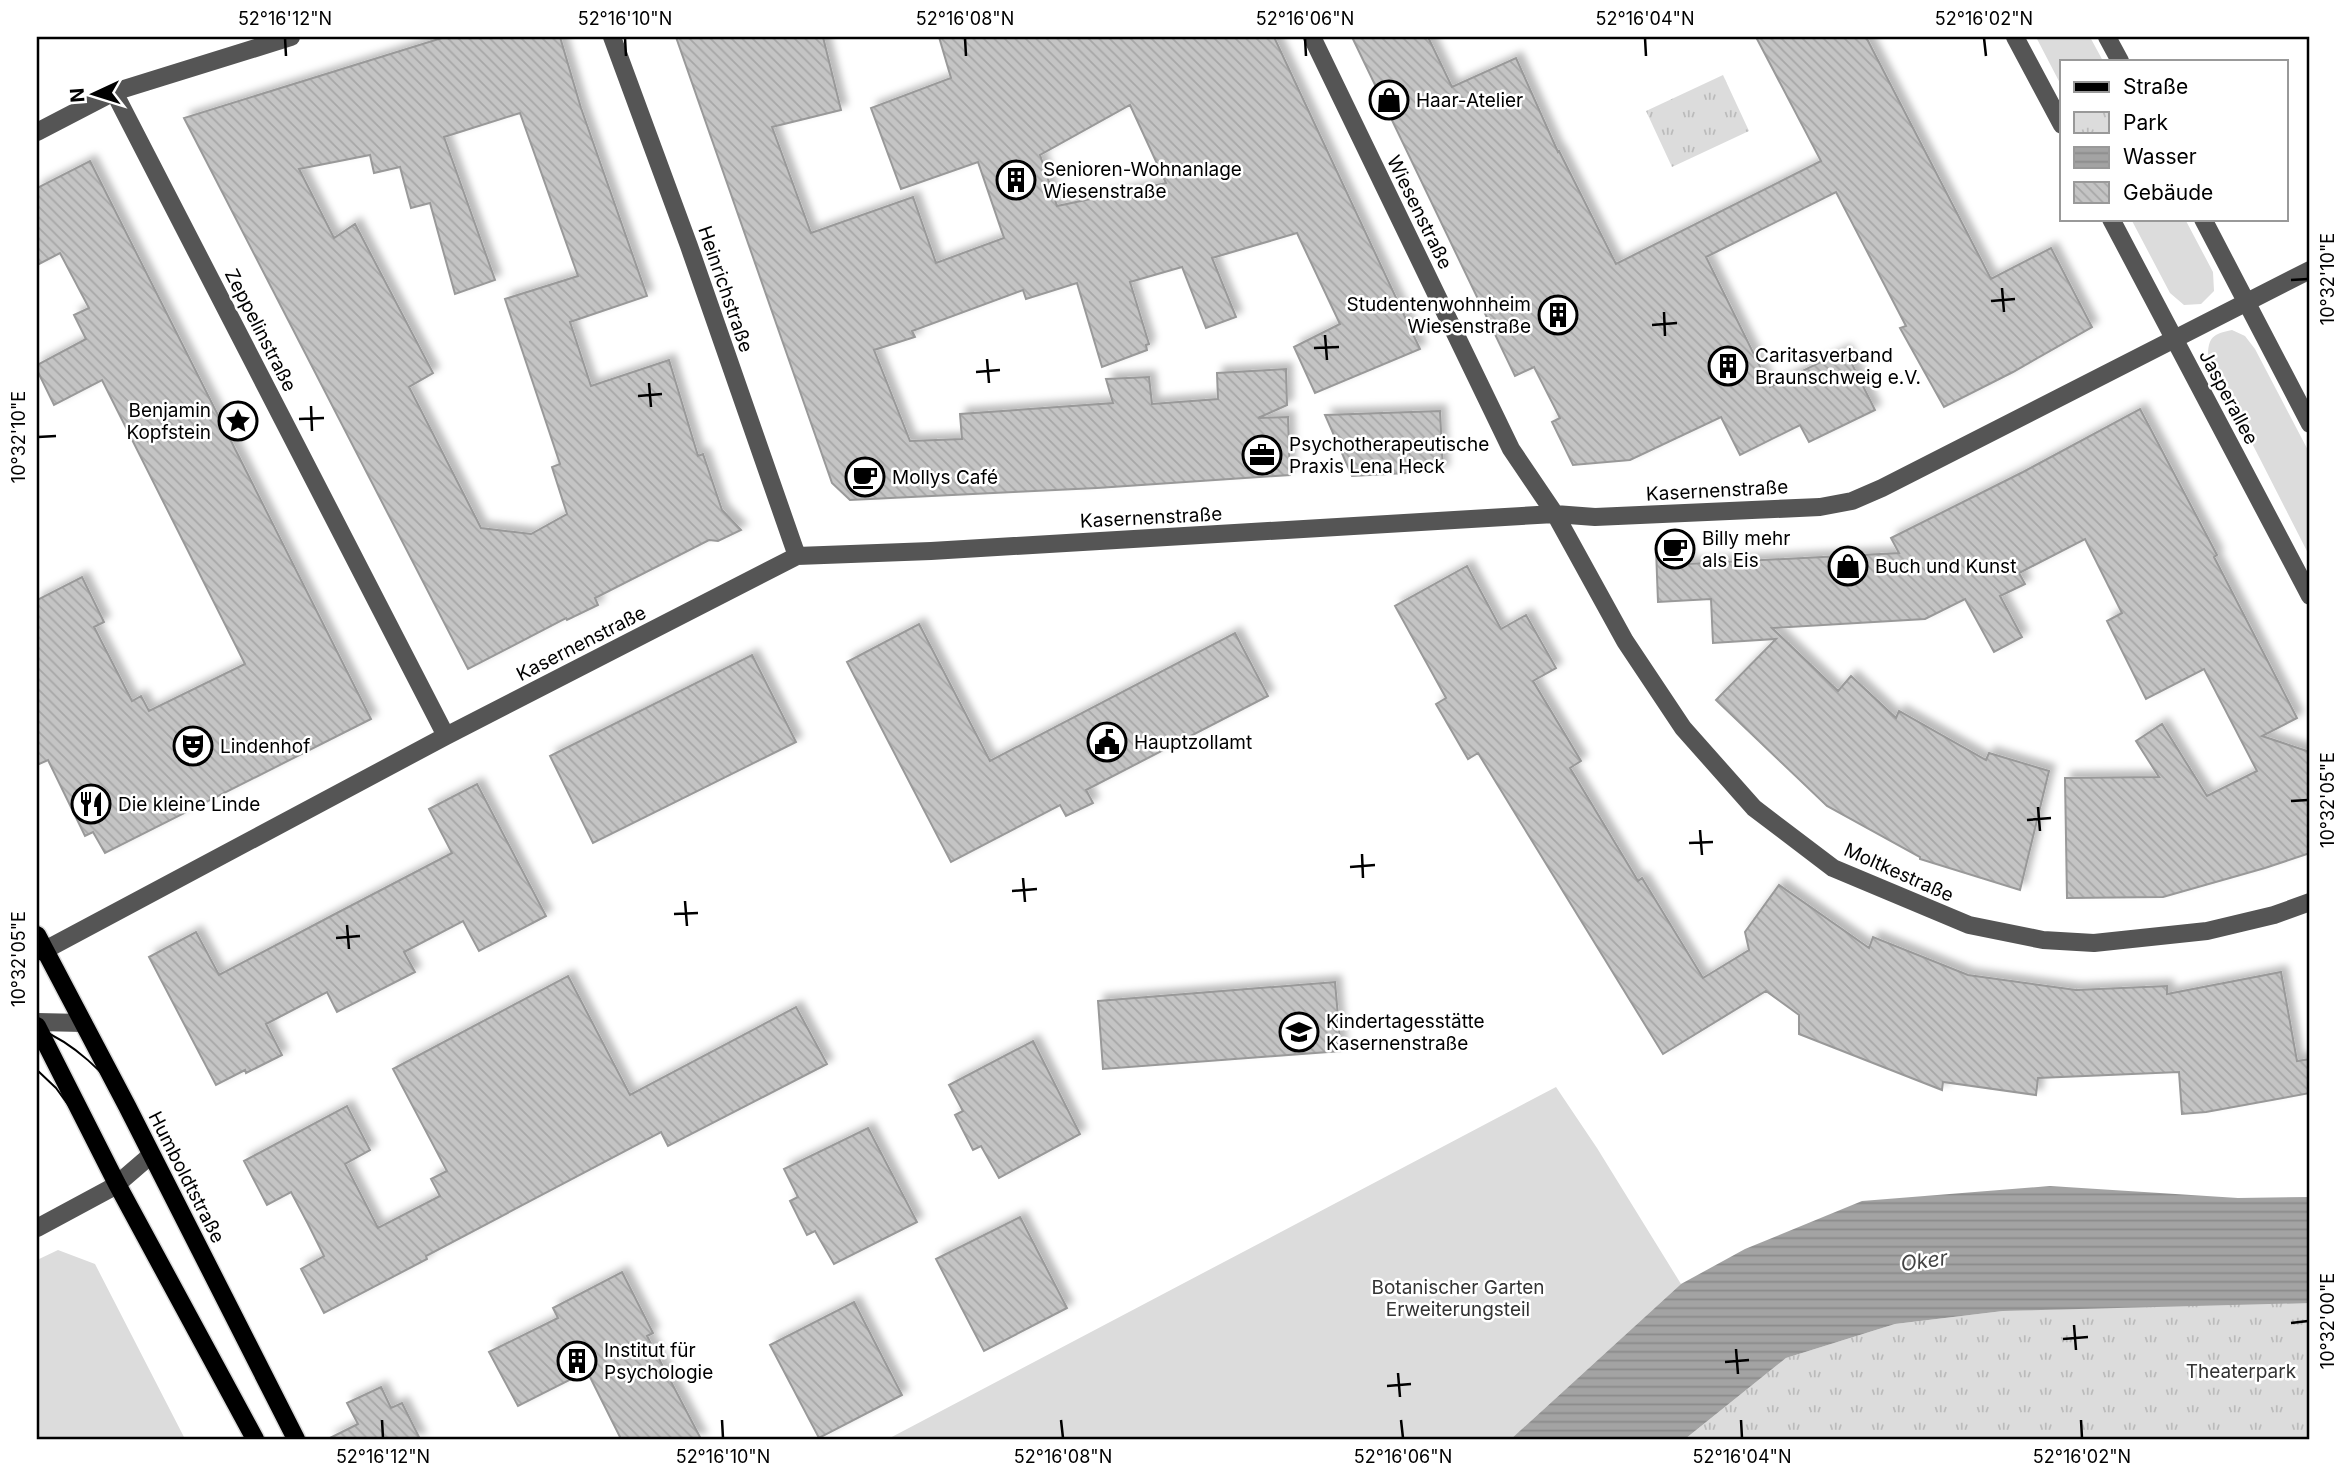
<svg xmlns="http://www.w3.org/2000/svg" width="2347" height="1476" font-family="Inter,sans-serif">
  <defs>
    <pattern id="park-tufts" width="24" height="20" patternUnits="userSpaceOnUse" patternTransform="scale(1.75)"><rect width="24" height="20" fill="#dcdcdc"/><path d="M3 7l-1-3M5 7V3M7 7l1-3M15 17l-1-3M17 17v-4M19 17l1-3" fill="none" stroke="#bbb"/></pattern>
    <pattern id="water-rules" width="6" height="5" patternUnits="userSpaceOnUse" patternTransform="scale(1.75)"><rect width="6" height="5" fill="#a3a3a3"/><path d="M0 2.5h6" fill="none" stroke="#8b8b8b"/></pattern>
    <pattern id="building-back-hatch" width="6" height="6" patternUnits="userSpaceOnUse" patternTransform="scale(1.75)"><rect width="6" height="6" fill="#c4c4c4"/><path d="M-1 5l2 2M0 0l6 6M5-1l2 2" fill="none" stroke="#a7a7a7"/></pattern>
    <filter id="shadow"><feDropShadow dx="6" dy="-6" stdDeviation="3.5" flood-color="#0004"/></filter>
  </defs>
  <rect width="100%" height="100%" fill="#fff"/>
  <path fill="#dcdcdc" d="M2036,37H2090L2103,61H2062V87Z
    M2131,219H2185L2213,272L2214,291L2201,304L2184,305L2170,293Z
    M2232,330L2245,336L2255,349L2310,454V557L2208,357C2208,337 2213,334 2232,330Z
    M1556,1087L1597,1148L1681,1284L1511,1439H888Z
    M58,1250L95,1264L185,1439H37V1260Z"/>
  <path fill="url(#park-tufts)" d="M1723,75L1749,131L1672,167L1646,111Z
    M2310,1300V1439H1685L1786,1358L1895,1324L2003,1311Z"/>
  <path fill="url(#water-rules)" d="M2050,1186L2238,1198L2310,1197V1303L2003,1311L1895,1324L1786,1358L1685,1439H1511L1681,1284L1745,1249L1862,1201Z"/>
  <path fill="url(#building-back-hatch)" stroke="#999" stroke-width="2" fill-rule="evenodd" filter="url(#shadow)" d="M445,37H560L581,108L647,296L570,322L591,386L669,360L698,456L703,454L722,510L741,530L718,541L709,540L595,598L598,605L567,620L566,618L468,669L184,118ZM520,113L578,276L505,299L560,464L552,467L567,514L531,534L481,528L409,387L433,373L355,224L334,238L299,169L370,155L374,173L400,167L411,208L430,203L455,294L495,280L444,137Z
    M676,37H823L841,110L772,127L811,233L913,197L936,263L1004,238L978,162L901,189L871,108L951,78L939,37H1274L1420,349L1315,393L1294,347L1340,324L1297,233L1212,258L1236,317L1206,328L1182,267L1130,282L1149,344L1146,345L1147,350L1102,367L1077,283L1026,299L1023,290L912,331L915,337L874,350L910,441L962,439L960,414L1113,403L1106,379L1149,377L1152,404L1218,399L1217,373L1286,369L1287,405L1258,418L1288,417L1290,475L1097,488L850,500L832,483ZM1130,105L1166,183L1057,206L1040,155Z
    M1352,37H1428L1452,87L1516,58L1558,152L1559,151L1616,264L1821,161L1756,37H1866L1991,279L2051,248L2092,327L2013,372L1944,407L1900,328L1906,326L1836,192L1706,257L1770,387L1845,350L1875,410L1809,442L1800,425L1740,455L1721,417L1630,460L1573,465L1552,422L1560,418L1534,367L1515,376Z
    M90,161L371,719L105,853L93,832L85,836L48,760L37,765V600L82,577L104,622L94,627L132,701L141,696L149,711L245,664L102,380L54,405L37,370V365L86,339L74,315L89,308L60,253L37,265V188Z
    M2140,409L2217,555L2214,557L2297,718L2262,736L2310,752V853L2265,868L2163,897L2067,898L2065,778L2159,777L2136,741L2162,724L2207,796L2257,771L2204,669L2146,699L2107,621L2122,613L2085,539L2019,573L2025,584L2000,596L2022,637L1994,652L1965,599L1925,619L1772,628L1838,691L1851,676L1896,718L1899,711L1986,760L1989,753L2049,771L2020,890L1920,859V857L1827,806L1716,700L1776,639L1713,643L1711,599L1658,602L1656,549L1686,548L1687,564L1899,553L1891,538L2023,472Z
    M1440,411L1443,471L1352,476L1325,415Z
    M1467,566L1501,629L1526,615L1556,668L1533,681L1581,761L1570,768L1638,881L1642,878L1703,978L1749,950L1745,932L1779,885L1869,948L1873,937L1968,975L2076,990L2167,986V994L2281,972L2297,1061L2310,1059V1093L2206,1112L2182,1114L2179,1072L2038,1078L2036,1095L1943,1082L1942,1090L1799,1034V1015L1766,991L1663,1054L1478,753L1468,759L1436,704L1446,698L1395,606Z
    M919,624L990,761L1235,633L1268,696L1086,790L1093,803L1066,816L1060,805L951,862L847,662Z
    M752,655L796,742L593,843L550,756Z
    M477,784L546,916L479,951L463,921L404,952L415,972L337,1012L327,992L266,1024L282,1055L246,1073L245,1070L216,1085L149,957L196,932L219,975L335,914L452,853L429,809Z
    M568,976L630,1095L796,1007L827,1064L668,1146L661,1132L426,1256L427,1259L324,1313L301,1269L324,1256L308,1224L291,1192L267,1205L244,1161L347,1106L370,1150L345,1164L378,1228L440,1196L431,1179L447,1171L393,1069Z
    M1335,982L1341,1051L1103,1069L1098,1001Z
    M1033,1041L1080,1134L999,1178L981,1146L973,1150L955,1115L963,1111L949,1085Z
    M868,1128L917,1222L834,1264L815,1231L807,1235L790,1201L798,1197L784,1169Z
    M1020,1217L1067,1308L984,1351L936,1259Z
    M622,1272L653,1333L647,1336L701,1439H621L587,1371L518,1406L489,1352L558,1318L553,1308Z
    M854,1302L902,1395L819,1438L770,1345Z
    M381,1387L391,1408L402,1403L420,1439H328L358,1424L347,1403Z"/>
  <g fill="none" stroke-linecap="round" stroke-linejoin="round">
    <defs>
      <path id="major" d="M37,935L127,1106L296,1439
        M37,1026L117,1184L255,1439"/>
    </defs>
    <use href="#major" stroke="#dbdbdb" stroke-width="21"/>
    <path stroke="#555" stroke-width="18" d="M612,37L689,246L797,556
      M1312,37L1511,449L1555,514L1625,641L1683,728L1754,808L1833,868L1969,925L2043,940L2094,943L2207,931L2274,915L2310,902
      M2015,37L2062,125
      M2107,37L2120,61
      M114,92L446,736
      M37,132L114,92L291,37
      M2111,219L2310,596
      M2203,219L2310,424
      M45,950L446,736L797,556L931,551L1555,514L1595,517L1820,507L1852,501L1882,488L2310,270
      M37,1022L83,1023
      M37,1228L115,1186L151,1155"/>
    <use href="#major" stroke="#000" stroke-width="18"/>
    <path stroke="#000" stroke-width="2" d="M37,1028C76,1044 103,1072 129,1105L300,1439
      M37,1070L56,1088L77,1117L250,1439"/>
  </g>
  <path fill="none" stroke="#000" stroke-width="2.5" d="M285,38L286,56M625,38L626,56M965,38L966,56M1305,38L1306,56M1645,38L1646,56M1984,38L1986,56M2291,280L2308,279M2002,288L2004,312M1991,301L2015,299M1664,312L1665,336M1652,325L1677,323M1325,335L1327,360M1314,348L1339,347M987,359L989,383M976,372L1000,370M649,383L651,407M638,396L662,394M311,406L312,431M299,419L324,418M38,437L56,436M2291,801L2308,800M2038,807L2040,831M2027,820L2051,818M1700,830L1702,855M1689,843L1713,842M1362,854L1363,878M1350,867L1375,865M1023,878L1025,902M1012,891L1037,889M685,901L687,926M674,914L698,913M347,925L349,949M336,938L360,936M38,959L56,958M2291,1323L2308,1321M2074,1325L2076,1350M2063,1339L2088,1337M1736,1349L1738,1374M1725,1362L1749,1360M1398,1373L1400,1397M1387,1386L1411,1384M382,1420L383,1438M722,1420L723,1438M1061,1420L1063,1438M1401,1420L1403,1438M1741,1420L1742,1438M2081,1420L2082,1438"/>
  <defs>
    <symbol id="shop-ring" viewBox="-11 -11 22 22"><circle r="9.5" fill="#fff" stroke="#000" stroke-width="1.5"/><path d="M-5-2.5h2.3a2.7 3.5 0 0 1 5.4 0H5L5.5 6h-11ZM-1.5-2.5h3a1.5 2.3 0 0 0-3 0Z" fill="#000"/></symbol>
    <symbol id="building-ring" viewBox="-11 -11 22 22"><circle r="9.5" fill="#fff" stroke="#000" stroke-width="1.5"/><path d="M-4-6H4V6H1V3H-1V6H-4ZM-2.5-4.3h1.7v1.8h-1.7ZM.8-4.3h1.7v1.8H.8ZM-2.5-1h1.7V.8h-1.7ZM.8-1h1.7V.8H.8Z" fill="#000"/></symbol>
    <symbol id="sight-ring" viewBox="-11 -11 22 22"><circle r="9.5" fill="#fff" stroke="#000" stroke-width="1.5"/><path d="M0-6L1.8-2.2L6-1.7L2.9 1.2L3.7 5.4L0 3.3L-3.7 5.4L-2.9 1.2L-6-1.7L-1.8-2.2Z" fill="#000"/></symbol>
    <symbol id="office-ring" viewBox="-11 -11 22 22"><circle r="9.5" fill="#fff" stroke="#000" stroke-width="1.5"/><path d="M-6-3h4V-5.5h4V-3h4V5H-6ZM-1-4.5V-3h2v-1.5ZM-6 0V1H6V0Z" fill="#000"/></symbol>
    <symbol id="cafe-ring" viewBox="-11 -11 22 22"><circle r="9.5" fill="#fff" stroke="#000" stroke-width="1.5"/><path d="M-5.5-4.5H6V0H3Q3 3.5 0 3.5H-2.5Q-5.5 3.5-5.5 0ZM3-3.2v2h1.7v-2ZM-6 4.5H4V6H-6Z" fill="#000"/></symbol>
    <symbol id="civic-ring" viewBox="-11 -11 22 22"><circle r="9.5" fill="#fff" stroke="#000" stroke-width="1.5"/><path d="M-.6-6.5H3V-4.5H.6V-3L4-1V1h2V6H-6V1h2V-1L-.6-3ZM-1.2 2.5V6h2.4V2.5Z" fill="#000"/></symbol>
    <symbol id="theatre-ring" viewBox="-11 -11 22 22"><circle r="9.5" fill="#fff" stroke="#000" stroke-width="1.5"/><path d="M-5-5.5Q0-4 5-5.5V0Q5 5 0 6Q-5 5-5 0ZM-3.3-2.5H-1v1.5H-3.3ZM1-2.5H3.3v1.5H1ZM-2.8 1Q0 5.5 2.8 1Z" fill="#000"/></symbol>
    <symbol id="restaurant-ring" viewBox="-11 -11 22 22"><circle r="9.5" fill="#fff" stroke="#000" stroke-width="1.5"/><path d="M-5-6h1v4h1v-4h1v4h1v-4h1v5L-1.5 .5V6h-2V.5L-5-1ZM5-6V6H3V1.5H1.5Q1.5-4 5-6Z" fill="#000"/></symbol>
    <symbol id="school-ring" viewBox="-11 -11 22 22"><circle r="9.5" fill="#fff" stroke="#000" stroke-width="1.5"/><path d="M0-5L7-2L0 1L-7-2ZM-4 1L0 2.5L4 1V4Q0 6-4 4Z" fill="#000"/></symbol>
  </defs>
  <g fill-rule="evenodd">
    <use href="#shop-ring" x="1367" y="78" width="44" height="44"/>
    <use href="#building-ring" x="994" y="158" width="44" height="44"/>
    <use href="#building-ring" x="1536" y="293" width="44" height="44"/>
    <use href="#building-ring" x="1706" y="344" width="44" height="44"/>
    <use href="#sight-ring" x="216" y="399" width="44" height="44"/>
    <use href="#office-ring" x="1240" y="433" width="44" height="44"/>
    <use href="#cafe-ring" x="843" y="455" width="44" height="44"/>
    <use href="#cafe-ring" x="1653" y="527" width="44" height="44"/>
    <use href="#shop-ring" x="1826" y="544" width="44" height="44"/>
    <use href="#civic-ring" x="1085" y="720" width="44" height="44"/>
    <use href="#theatre-ring" x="171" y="724" width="44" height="44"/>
    <use href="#restaurant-ring" x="69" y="782" width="44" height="44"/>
    <use href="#school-ring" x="1277" y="1010" width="44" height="44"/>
    <use href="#building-ring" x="555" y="1339" width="44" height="44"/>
  </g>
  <g text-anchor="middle" stroke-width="5" stroke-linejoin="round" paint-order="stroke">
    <g font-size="19" fill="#000" stroke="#fff" text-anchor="start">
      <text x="1416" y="107">Haar-Atelier</text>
      <text x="1043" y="176">Senioren-Wohnanlage<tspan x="1043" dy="22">Wiesenstraße</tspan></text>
      <text x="1531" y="311" text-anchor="end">Studentenwohnheim<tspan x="1531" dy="22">Wiesenstraße</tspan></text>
      <text x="1755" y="362">Caritasverband<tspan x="1755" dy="22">Braunschweig e.V.</tspan></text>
      <text x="211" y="417" text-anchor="end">Benjamin<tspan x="211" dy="22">Kopfstein</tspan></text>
      <text x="1289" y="451">Psychotherapeutische<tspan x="1289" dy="22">Praxis Lena Heck</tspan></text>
      <text x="892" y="484">Mollys Café</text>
      <text x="1702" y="545">Billy mehr<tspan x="1702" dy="22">als Eis</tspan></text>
      <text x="1875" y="573">Buch und Kunst</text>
      <text x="1134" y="749">Hauptzollamt</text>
      <text x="220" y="753">Lindenhof</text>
      <text x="118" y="811">Die kleine Linde</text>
      <text x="1326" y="1028">Kindertagesstätte<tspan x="1326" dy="22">Kasernenstraße</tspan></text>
      <text x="604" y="1357">Institut für<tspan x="604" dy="22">Psychologie</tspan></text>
    </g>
    <g font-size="19" fill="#000" stroke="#fff">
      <text transform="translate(1420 212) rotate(64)" y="7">Wiesenstraße</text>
      <text transform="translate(726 289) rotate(71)" y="7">Heinrichstraße</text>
      <text transform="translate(261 330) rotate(63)" y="7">Zeppelinstraße</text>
      <text transform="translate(2229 397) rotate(62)" y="7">Jasperallee</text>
      <text transform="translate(1717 490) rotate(-3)" y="7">Kasernenstraße</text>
      <text transform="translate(1151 517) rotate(-3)" y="7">Kasernenstraße</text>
      <text transform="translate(581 643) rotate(-27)" y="7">Kasernenstraße</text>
      <text transform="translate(1899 872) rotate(24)" y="7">Moltkestraße</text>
      <text transform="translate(187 1177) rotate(63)" y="7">Humboldtstraße</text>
    </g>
    <g font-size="19" fill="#333" stroke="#fff">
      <text x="1458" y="1294">Botanischer Garten<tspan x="1458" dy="22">Erweiterungsteil</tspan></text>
      <text x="2241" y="1378">Theaterpark</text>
    </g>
    <g font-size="21" font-style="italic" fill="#444" stroke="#fff">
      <text transform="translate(1924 1261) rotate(-8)" y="7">Oker</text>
    </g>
  </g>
  <rect width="2347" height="1476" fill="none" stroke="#ffffff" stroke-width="77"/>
  <rect x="2060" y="60" width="228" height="161" fill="#ffffff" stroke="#999999" stroke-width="2"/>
  <rect x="2074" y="82" width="35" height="10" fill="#000000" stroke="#999999" stroke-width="2"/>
  <text x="2123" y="94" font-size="21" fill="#000000">Straße</text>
  <rect x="2074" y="112" width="35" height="21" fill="url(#park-tufts)" stroke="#999999" stroke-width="2"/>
  <text x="2123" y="130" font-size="21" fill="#000000">Park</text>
  <rect x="2074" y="147" width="35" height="21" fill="url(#water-rules)" stroke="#999999" stroke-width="2"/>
  <text x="2123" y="164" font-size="21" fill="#000000">Wasser</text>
  <rect x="2074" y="182" width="35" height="21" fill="url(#building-back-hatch)" stroke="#999999" stroke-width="2"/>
  <text x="2123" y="200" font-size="21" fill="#000000">Gebäude</text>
  <g transform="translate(94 94) rotate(266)" stroke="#ffffff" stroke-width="5" paint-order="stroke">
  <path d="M0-5L12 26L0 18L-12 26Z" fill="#000000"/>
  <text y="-10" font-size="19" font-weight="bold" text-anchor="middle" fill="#000000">N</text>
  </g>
  <rect x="38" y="38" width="2270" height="1400" fill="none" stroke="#000" stroke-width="2.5"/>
  <g font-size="18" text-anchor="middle" fill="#000">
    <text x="285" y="25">52°16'12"N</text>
    <text x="625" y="25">52°16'10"N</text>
    <text x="965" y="25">52°16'08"N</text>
    <text x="1305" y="25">52°16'06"N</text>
    <text x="1645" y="25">52°16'04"N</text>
    <text x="1984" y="25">52°16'02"N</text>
    <text transform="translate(2328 279) rotate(-90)" y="6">10°32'10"E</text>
    <text transform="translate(19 437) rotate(-90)" y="6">10°32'10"E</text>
    <text transform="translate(2328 800) rotate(-90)" y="6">10°32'05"E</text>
    <text transform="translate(19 959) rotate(-90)" y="6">10°32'05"E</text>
    <text transform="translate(2328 1321) rotate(-90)" y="6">10°32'00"E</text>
    <text x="383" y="1463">52°16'12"N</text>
    <text x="723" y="1463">52°16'10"N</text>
    <text x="1063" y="1463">52°16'08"N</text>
    <text x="1403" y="1463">52°16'06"N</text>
    <text x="1742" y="1463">52°16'04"N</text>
    <text x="2082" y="1463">52°16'02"N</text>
  </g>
</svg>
